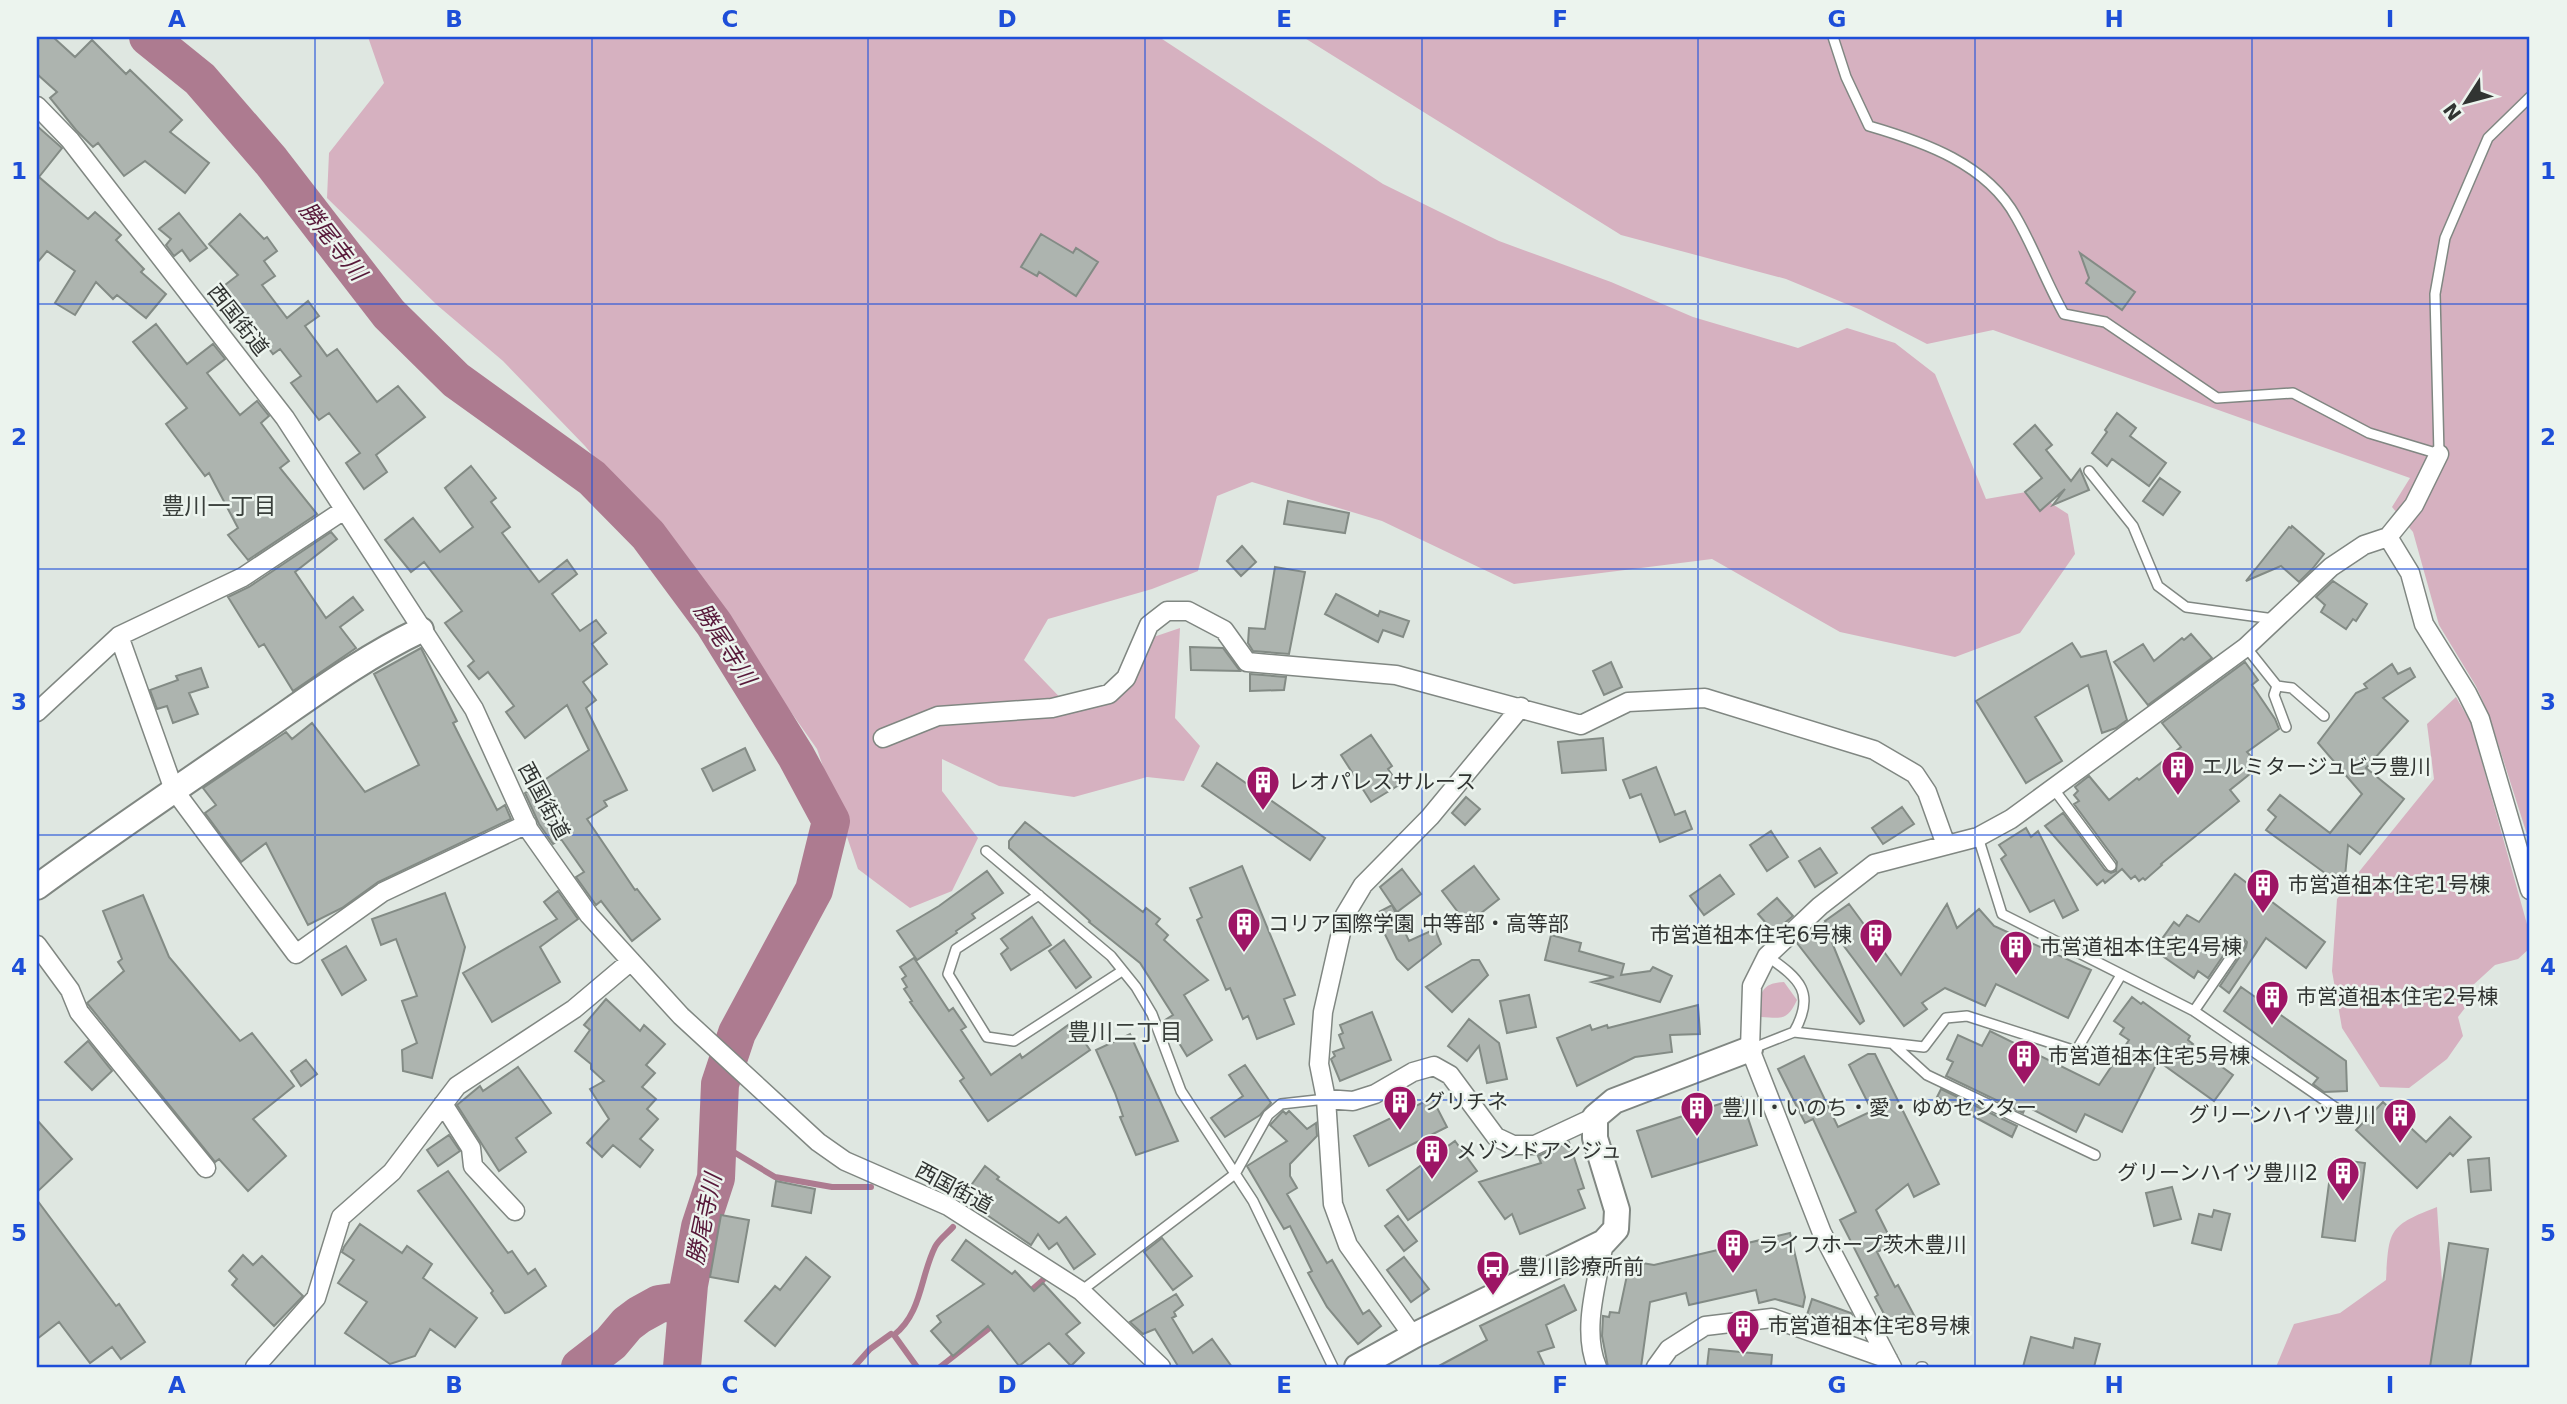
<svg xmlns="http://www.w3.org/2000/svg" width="2567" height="1404" font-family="'DejaVu Sans','Noto Sans JP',sans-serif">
  <rect width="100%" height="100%" fill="#dfe7e1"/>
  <path fill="#d6b1c0" d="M368,37H1159L1383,184L1499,241L1611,282L1693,317L1798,348L1847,328L1895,343L1935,374L1986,499L2032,491L2068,514L2075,554L2020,633L1955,657L1840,632L1712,559L1514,584L1382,521L1252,482L1217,496L1198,571L1152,589L1048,619L1024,660L1073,711L1108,704L1129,680L1133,644L1180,628L1175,718L1200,746L1184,781L1147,777L1074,797L999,786L942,759V791L978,838L952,891L910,908L858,869L817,749L709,596L585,446L503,361L437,305L327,198L329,153L384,83Z
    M1303,37H2530V844L2489,715L2476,686L2439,625L2413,532L2392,507L2410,478L1993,330L1927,344L1861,310L1786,279L1621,235Z
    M2456,697L2471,723L2530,935V948L2518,959L2495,965L2472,986L2468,1004L2458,1017L2463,1036L2447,1059L2409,1088L2380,1087L2342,1028L2332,971L2337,899L2434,779L2427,724Z
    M1784,982L1797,1000C1787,1021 1782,1018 1761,1017C1759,996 1759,983 1784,982Z
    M2437,1207L2444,1312L2432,1367H2276L2294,1324L2340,1313L2386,1280C2389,1230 2388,1226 2437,1207Z"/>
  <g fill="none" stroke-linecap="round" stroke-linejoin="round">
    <path stroke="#ad7b90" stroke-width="6" d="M717,1142L775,1177L832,1187H871
      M1027,1294L1043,1280
      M894,1335C922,1313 920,1277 935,1247C939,1239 947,1234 953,1227
      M894,1335L917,1367
      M854,1367L870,1349L891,1334
      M940,1367L996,1323"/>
    <path stroke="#ad7b90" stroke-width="38" d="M148,37L200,79L271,161L389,314L456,380L592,478L648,535L714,624L796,756L831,821L814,890L737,1033L720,1084L716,1178L700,1227L689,1285L682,1367
      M580,1367L611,1343L627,1324L639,1315L659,1304L687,1300"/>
  </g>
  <path fill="#adb4af" stroke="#838b85" stroke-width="2" d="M37,37H53L75,57L92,40L126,74L130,70L182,120L170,132L209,163L185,193L145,161L124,176L98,143L93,147L76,130L50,98L57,92L37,74Z
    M37,126L62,148L39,177L88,219L95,212L121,235L116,240L144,269L141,272L166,294L146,318L117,295L113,299L96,282L75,315L55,303L75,271L47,251L37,263Z
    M179,213L207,248L190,261L182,250L174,256L166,245L171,239L159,229Z
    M240,214L264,239L267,237L277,251L264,261L275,276L262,285L287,318L308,301L319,316L305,326L327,356L337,349L377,402L398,386L425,417L376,455L387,472L364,489L346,463L360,453L329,413L319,420L291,383L301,376L280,349L273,354L234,303L228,308L216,292L238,275L209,244Z
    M1041,234L1073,253L1076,248L1098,262L1076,296L1039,272L1037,276L1021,267Z
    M2080,253L2135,292L2122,310L2086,283L2089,278Z
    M156,324L187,364L213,344L225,359L207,373L240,415L257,401L269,416L261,423L289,461L280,468L317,514L248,560L228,535L238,528L209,473L205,476L166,424L187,408L133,342Z
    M2117,413L2136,428L2130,436L2166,463L2149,486L2112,459L2107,466L2092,453L2107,432L2105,430Z
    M2035,425L2052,445L2046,450L2071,481L2080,469L2089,490L2053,505L2065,489L2040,511L2025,492L2042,478L2014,444Z
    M471,466L496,498L491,502L510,527L502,533L539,582L567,560L577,574L552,594L580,631L596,620L606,633L592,644L607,664L583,682L596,700L586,708L627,790L604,801L607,806L587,819L635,890L637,889L660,919L632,941L601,901L596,905L576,877L584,872L561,839L553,844L539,824L525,793L589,750L567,705L525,738L506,712L514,706L488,672L479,679L468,666L474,661L445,623L462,611L424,562L411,572L385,540L413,518L440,552L473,527L445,488Z
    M2160,478L2180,492L2163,515L2143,501Z
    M1288,501L1349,513L1345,533L1284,524Z
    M2292,526L2324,554L2313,568L2299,582L2281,566L2246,581L2289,527L2291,528Z
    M331,532L337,539L295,572L326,618L353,597L363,610L340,627L356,648L293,691L264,644L259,647L228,597L249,587Z
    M1242,546L1256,562L1241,576L1227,561Z
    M1275,567L1305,572L1289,654L1253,651L1248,643L1249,628L1265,629Z
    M2333,581L2367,604L2356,621L2353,619L2346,629L2321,612L2325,605L2316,597Z
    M1336,594L1378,616L1380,611L1409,621L1403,637L1383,630L1378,642L1325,614Z
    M2191,634L2212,658L2148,705L2114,662L2143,644L2154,661L2182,638L2184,640Z
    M2072,643L2081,657L2106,651L2127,720L2116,728L2102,733L2088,685L2035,717L2062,761L2026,783L1976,701Z
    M1190,647L1223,648L1240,671L1191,670Z
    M421,648L457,721L453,723L497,810L505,805L511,819L378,882L342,908L308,925L266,843L241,862L205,813L216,805L203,788L286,732L292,739L312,723L365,792L419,765L374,674Z
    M1611,662L1622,687L1604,695L1593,671Z
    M2245,662L2258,680L2252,685L2275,719L2279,729L2247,752L2256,762V769L2230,790L2239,801L2161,864L2162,865L2145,880L2143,878L2139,881L2135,876L2131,879L2122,869L2105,883L2103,880L2097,885L2045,826L2063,813L2105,870L2111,873L2116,871L2117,862L2074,804L2079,801L2074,795L2078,791L2075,787L2089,776L2109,800L2137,778L2139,780L2181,747L2162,723Z
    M2392,664L2398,674L2410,668L2415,677L2383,698L2408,721L2366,768L2404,799L2360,854L2348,845L2344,887L2266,830L2276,817L2268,810L2280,795L2330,833L2362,794L2318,743L2356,693L2367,688L2364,684Z
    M201,668L208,687L189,693L198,714L173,723L167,706L157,709L150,690L178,680L176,676Z
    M1250,674L1286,677L1284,690L1250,691Z
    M1371,735L1392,766L1388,769L1399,785L1371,802L1341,755Z
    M1603,738L1606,770L1562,773L1558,742Z
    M745,748L755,770L713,791L702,769Z
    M1217,763L1325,838L1310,860L1202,786Z
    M1656,767L1675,815L1685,811L1692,829L1660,842L1641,794L1630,798L1623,780Z
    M1466,797L1480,809L1465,825L1452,813Z
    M1902,807L1914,824L1883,844L1872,828Z
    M1025,822L1143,912L1146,908L1160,919L1156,924L1168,935L1164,940L1208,980L1184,995L1212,1040L1187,1056L1165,1020L1173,1015L1140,963L1089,922L1090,921L1009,848V841Z
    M2026,828L2031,837L2038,831L2078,910L2063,918L2054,900L2030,912L2001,859L2006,855L1999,845Z
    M1771,831L1788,857L1767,871L1750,845Z
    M1820,848L1837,873L1815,887L1799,861Z
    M1242,866L1295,995L1284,999L1294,1024L1257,1039L1248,1016L1243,1019L1230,988L1226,990L1197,920L1202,917L1190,888Z
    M1474,866L1499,899L1467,924L1442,891Z
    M1402,869L1421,894L1397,912L1380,887Z
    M987,871L1003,893L972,914L975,918L956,931L957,933L917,960L897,931L939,906Z
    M2235,874L2325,942L2306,968L2266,938L2229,993L2220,986L2246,947L2247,942L2243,938L2234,940L2208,978L2198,971L2194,978L2154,950L2174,922L2179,926L2187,915L2199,922Z
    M1720,875L1734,894L1704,915L1690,896Z
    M558,891L578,919L540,947L560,982L492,1022L463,973L557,919L544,902Z
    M445,893L465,947L432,1078L403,1071L402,1050L417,1043L402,1001L417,996L396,939L381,945L372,919Z
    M143,895L169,957L240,1041L252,1033L294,1086L253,1119L286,1156L248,1191L219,1159L215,1162L87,1003L124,971L118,962L122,959L103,911Z
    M1777,898L1793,916L1774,932L1758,914Z
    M1849,904L1901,975L1947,904L1957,928L1979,909L1994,926L2091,970L2068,1018L1996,984L1985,1006L1945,988L1922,1003L1927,1009L1904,1026L1825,921Z
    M1392,905L1409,941L1435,929L1441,944L1408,970L1397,959L1375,914Z
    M1032,917L1051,945L1011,970L1001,954L1008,948L1001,939Z
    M1824,923L1864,1021L1860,1024L1797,943Z
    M1551,935L1581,943L1579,951L1624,964L1621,975L1650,971L1653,967L1672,976L1660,1002L1592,982L1614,977L1545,960Z
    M1064,940L1091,977L1076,988L1049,951Z
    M346,946L366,980L342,995L322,960Z
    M914,958L949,1011L953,1008L966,1027L961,1030L991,1075L1020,1054L1022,1058L1071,1023L1090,1050L988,1121L960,1081L964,1078L910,1002L912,1001L904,989L907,987L902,979L906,976L900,967Z
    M1472,960H1479L1488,975L1452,1012L1426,987Z
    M2241,987L2346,1061L2347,1091L2324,1092L2313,1084L2318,1078L2224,1011Z
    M1529,995L1536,1027L1507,1033L1500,1001Z
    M2132,997L2141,1004L2143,1002L2190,1036L2188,1040L2193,1044L2192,1045L2233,1075L2214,1101L2158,1061L2122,1132L2085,1114L2076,1132L2026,1106L2023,1113L1946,1076L1953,1062L1947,1059L1958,1035L1982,1046L1990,1031L2099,1085L2129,1040L2120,1034L2124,1028L2114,1021Z
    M606,999L640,1031L644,1025L665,1044L646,1065L655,1073L642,1087L656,1099L647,1109L658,1119L640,1139L653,1150L640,1167L613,1145L602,1157L587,1143L609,1119L590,1089L604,1081L591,1069V1064L575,1051L590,1030L584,1025Z
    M1698,1005L1700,1034L1670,1035L1672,1052L1635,1057L1577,1086L1557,1038L1590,1025L1592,1030L1607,1025L1608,1028Z
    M1372,1012L1391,1060L1340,1081L1331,1059L1335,1056L1333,1052L1344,1048L1339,1035L1343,1033L1340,1025Z
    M1469,1019L1499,1043L1507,1079L1487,1083L1479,1046L1467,1061L1448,1046Z
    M1130,1034L1178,1141L1136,1155L1120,1117L1123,1116L1115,1093L1096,1050Z
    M88,1041L112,1071L92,1090L65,1062Z
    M1868,1054H1875L1939,1184L1914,1197L1908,1184L1876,1210L1893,1244L1877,1252L1895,1287L1898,1285L1915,1317L1892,1329L1875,1297L1878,1295L1840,1220L1856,1212L1813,1119L1805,1123L1778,1069L1804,1056L1838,1127L1872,1111L1849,1065Z
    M306,1060L317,1074L301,1086L291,1071Z
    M1245,1065L1271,1103L1260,1115L1225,1137L1211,1118L1243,1096L1229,1075Z
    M518,1067L551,1113L516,1138L526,1152L499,1171L457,1105L480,1086L483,1091Z
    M1941,1089L2017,1126L2012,1137L1937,1097Z
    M1741,1097L1757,1145L1652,1177L1637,1131Z
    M1432,1098L1447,1127L1369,1166L1354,1136Z
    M2383,1102L2426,1142L2450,1117L2471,1137L2453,1156L2450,1153L2417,1188L2356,1130Z
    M1283,1111L1286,1114L1289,1111L1307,1129L1316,1123L1317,1136L1290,1164V1176L1297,1188L1287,1194L1327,1263L1332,1260L1363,1314L1369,1310L1381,1326L1358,1344L1327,1307L1308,1273L1312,1271L1290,1226L1284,1229L1247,1166L1287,1141L1270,1125Z
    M37,1120L72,1159L37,1192Z
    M449,1135L460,1151L438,1166L427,1150Z
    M1455,1141L1477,1171L1408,1220L1387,1190Z
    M1569,1142L1584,1188L1578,1190L1585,1208L1520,1234L1512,1214L1505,1219L1479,1182L1541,1163L1538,1156Z
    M2489,1158L2491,1190L2471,1192L2468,1160Z
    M2336,1159L2365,1163L2355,1241L2322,1237L2331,1168H2335Z
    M985,1166L999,1177L997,1179L1059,1223L1066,1217L1095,1254L1074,1269L1057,1243L1049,1249L1038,1234L1031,1245L962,1198Z
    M448,1171L508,1253L512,1251L528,1274L535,1269L546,1286L509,1312L505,1313L491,1293L493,1291L418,1191Z
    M776,1181L815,1189L811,1213L772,1206Z
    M2172,1187L2181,1219L2154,1226L2146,1193Z
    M37,1200L116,1306L119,1304L145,1342L121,1359L112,1347L90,1363L59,1322L37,1339Z
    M2214,1210L2230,1214L2221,1250L2192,1243L2199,1214L2212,1217Z
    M721,1215L749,1220L738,1282L710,1277Z
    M1398,1216L1417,1241L1404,1251L1385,1226Z
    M360,1224L402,1253L407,1246L432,1264L423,1278L477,1318L455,1347L430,1329L415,1356L390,1364L345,1333L367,1302L338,1283L354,1260L342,1252L344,1247Z
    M1790,1233L1805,1297L1803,1307L1775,1299L1759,1303L1756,1290L1689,1305L1686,1293L1650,1302L1641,1367H1608L1602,1336L1603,1316L1609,1317L1610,1312L1619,1313L1630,1261L1654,1265Z
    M1162,1238L1192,1276L1173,1290L1144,1252Z
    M966,1240L1012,1274L1015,1271L1034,1291L1043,1283L1080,1323L1066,1334L1084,1353L1071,1366L1049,1343L1019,1366L988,1326L953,1356L931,1331L941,1322L937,1316L984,1284L952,1260Z
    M2449,1243L2488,1249L2470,1367H2430Z
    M243,1255L253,1265L262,1256L303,1296L274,1326L232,1285L237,1279L229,1271Z
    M806,1257L830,1277L775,1346L745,1321L775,1286L780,1290Z
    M1404,1257L1429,1289L1411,1302L1387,1270Z
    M1564,1285L1576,1310L1546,1325L1554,1347L1538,1352L1545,1367H1437L1487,1340L1480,1326Z
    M1176,1294L1183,1305L1174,1312L1176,1316L1172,1318L1193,1353L1212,1339L1232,1367H1176L1178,1366L1155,1329L1143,1334L1130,1322Z
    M1812,1299L1851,1313L1852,1315L1842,1328L1807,1315Z
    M2031,1337L2073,1348L2075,1338L2100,1344L2094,1367H2023Z
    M1709,1349L1772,1355L1771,1367H1707Z"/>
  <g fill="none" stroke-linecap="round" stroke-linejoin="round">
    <defs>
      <path id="lane" d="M1833,37L1846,77L1869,126C1924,142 1987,164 2016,217C2034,248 2046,282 2064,314L2105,322L2217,398L2293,393L2369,433L2439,454L2435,294L2445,238L2488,138L2530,97
        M2089,471L2133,526L2158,586L2186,607L2274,619
        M2246,647L2277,686L2292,688L2324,716
        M2277,686L2274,695L2286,727
        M2053,788L2111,866
        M1978,837L2002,914L2194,1011L2352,1119
        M986,851L1111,956L1136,987L1152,1014L1181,1091L1253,1201L1333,1367
        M1039,895L956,949L948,974L987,1037L1014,1041L1122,971
        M1767,956C1800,979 1816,993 1794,1032
        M2194,1011L2240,944
        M1894,1045L1927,1075L2095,1155
        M1751,1049L1794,1032L1924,1047L1946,1018L1967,1016L2076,1051L2121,975
        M1081,1291L1235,1174L1268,1115L1281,1104L1326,1099
        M1921,1367H1923"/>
      <path id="street" d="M37,106L70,140L285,418L474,709L529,830L589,915L681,1016L818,1142L845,1161L948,1206L1081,1291L1161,1367
        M2388,537L2410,573L2424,624L2467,693L2480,719L2530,890
        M119,636L174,790L296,954L383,892L527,824
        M37,712L119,636L243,577L344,510
        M883,738L938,716L1052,708L1109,694L1126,678L1149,625L1167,611H1188L1224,630L1247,662L1396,675L1581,725L1628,702L1705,698L1874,750L1915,774L1927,792L1946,845
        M37,945L70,990L79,1012L206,1168
        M1326,1099L1353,1101L1375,1094L1413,1072L1434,1066L1450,1075L1496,1137L1513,1145H1535L1595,1117
        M443,1104L471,1148L473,1166L515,1211
        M1413,1336L1348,1245L1333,1204L1326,1099L1319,1064L1323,1012L1345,915L1363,885L1430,817L1521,707
        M255,1367L316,1298L341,1217L392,1172L457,1086L574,1009L631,961
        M1597,1367C1581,1329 1598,1280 1604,1242
        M1656,1367L1669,1349L1705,1326L1772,1318L1888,1359
        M1892,1367L1822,1233L1750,1049L1752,986L1767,956L1820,906L1874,864L1978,837L2011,819L2246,647L2331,567L2364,545L2388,537L2414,505L2439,454"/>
      <path id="secondary" d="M37,887C108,835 182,785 255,735C309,698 362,658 421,630
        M1357,1367L1413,1336L1604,1242L1616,1229L1617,1210L1595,1138V1117L1614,1101L1750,1049"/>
    </defs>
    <use href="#lane" stroke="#808782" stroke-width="12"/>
    <use href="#street" stroke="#808782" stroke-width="21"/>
    <use href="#secondary" stroke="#808782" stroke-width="28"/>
    <use href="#lane" stroke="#fff" stroke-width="9"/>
    <use href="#street" stroke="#fff" stroke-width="18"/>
    <use href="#secondary" stroke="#fff" stroke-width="24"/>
  </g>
  <path fill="none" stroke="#1d4ed8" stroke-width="2" stroke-opacity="0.55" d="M315,37V1367M592,37V1367M868,37V1367M1145,37V1367M1422,37V1367M1698,37V1367M1975,37V1367M2252,37V1367M37,304H2530M37,569H2530M37,835H2530M37,1100H2530"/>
  <defs>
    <symbol id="building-pin" viewBox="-11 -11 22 30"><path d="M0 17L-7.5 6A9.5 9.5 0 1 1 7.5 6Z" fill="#9d1565" stroke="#ecf4ee"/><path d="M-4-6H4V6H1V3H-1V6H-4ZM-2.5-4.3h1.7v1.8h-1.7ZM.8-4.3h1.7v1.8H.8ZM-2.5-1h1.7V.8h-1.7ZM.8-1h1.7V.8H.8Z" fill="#fff"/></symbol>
    <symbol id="bus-pin" viewBox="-11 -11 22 30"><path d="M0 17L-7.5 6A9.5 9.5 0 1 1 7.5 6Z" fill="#9d1565" stroke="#ecf4ee"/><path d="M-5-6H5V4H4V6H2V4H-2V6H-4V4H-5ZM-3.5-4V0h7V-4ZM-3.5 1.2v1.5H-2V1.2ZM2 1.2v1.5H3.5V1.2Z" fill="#fff"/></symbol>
  </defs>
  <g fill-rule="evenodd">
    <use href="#building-pin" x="2159" y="748" width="38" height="52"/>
    <use href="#building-pin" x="1244" y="763" width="38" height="52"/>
    <use href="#building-pin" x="2244" y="866" width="38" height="52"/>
    <use href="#building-pin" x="1225" y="905" width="38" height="52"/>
    <use href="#building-pin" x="1857" y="916" width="38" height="52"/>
    <use href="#building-pin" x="1997" y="928" width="38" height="52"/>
    <use href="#building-pin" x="2253" y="978" width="38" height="52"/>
    <use href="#building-pin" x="2005" y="1037" width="38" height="52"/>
    <use href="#building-pin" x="1381" y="1083" width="38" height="52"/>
    <use href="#building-pin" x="1678" y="1089" width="38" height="52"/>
    <use href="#building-pin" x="2381" y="1096" width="38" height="52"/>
    <use href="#building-pin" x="1413" y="1132" width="38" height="52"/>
    <use href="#building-pin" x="2324" y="1154" width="38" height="52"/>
    <use href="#building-pin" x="1714" y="1226" width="38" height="52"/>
    <use href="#bus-pin" x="1474" y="1248" width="38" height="52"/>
    <use href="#building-pin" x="1724" y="1307" width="38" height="52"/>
  </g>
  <g text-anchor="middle" stroke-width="5" stroke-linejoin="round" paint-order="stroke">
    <g font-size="21" fill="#313432" stroke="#ecf4ee">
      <text transform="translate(238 320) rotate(52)" y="7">西国街道</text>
      <text transform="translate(544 801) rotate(62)" y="7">西国街道</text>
      <text transform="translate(954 1188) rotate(28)" y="7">西国街道</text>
    </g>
    <g font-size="21" fill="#313432" stroke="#ecf4ee" text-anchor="start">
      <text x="2202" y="774">エルミタージュビラ豊川</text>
      <text x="1288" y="789">レオパレスサルース</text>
      <text x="2288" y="892">市営道祖本住宅1号棟</text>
      <text x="1268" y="931">コリア国際学園 中等部・高等部</text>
      <text x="1852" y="942" text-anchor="end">市営道祖本住宅6号棟</text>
      <text x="2040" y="954">市営道祖本住宅4号棟</text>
      <text x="2296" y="1004">市営道祖本住宅2号棟</text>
      <text x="2048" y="1063">市営道祖本住宅5号棟</text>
      <text x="1424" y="1109">グリチネ</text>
      <text x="1722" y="1115">豊川・いのち・愛・ゆめセンター</text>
      <text x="2376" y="1122" text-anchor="end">グリーンハイツ豊川</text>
      <text x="1456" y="1158">メゾンドアンジュ</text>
      <text x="2318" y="1180" text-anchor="end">グリーンハイツ豊川2</text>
      <text x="1758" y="1252">ライフホープ茨木豊川</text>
      <text x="1518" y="1274">豊川診療所前</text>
      <text x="1768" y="1333">市営道祖本住宅8号棟</text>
    </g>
    <g font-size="23" font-style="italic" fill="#571839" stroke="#ecf4ee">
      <text transform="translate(333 241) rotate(52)" y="8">勝尾寺川</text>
      <text transform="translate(725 644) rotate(57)" y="8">勝尾寺川</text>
      <text transform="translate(704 1219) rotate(-78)" y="8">勝尾寺川</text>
    </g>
    <g font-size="23" fill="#393f3b" stroke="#ecf4ee">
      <text x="219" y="514">豊川一丁目</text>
      <text x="1125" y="1040">豊川二丁目</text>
    </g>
  </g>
  <rect width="2567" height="1404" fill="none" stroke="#ecf4ee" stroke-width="77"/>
  <g transform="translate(2466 102) rotate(234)" stroke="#ecf4ee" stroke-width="5" paint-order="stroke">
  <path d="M0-5L12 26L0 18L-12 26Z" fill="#313432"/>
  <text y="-10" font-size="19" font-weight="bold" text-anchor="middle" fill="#313432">N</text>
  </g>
  <rect x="38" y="38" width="2490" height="1328" fill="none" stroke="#1d4ed8" stroke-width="2.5"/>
  <g font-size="23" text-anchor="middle" font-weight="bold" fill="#1d4ed8">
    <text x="177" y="27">A</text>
    <text x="454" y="27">B</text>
    <text x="730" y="27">C</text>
    <text x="1007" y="27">D</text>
    <text x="1284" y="27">E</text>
    <text x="1560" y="27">F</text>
    <text x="1837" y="27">G</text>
    <text x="2114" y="27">H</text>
    <text x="2390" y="27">I</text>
    <text x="19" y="179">1</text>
    <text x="2548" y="179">1</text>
    <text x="19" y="445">2</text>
    <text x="2548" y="445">2</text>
    <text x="19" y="710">3</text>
    <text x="2548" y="710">3</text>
    <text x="19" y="975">4</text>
    <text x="2548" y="975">4</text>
    <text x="19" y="1241">5</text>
    <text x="2548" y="1241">5</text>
    <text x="177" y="1393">A</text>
    <text x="454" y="1393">B</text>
    <text x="730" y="1393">C</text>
    <text x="1007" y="1393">D</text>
    <text x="1284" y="1393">E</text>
    <text x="1560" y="1393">F</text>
    <text x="1837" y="1393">G</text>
    <text x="2114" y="1393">H</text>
    <text x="2390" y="1393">I</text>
  </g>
</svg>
